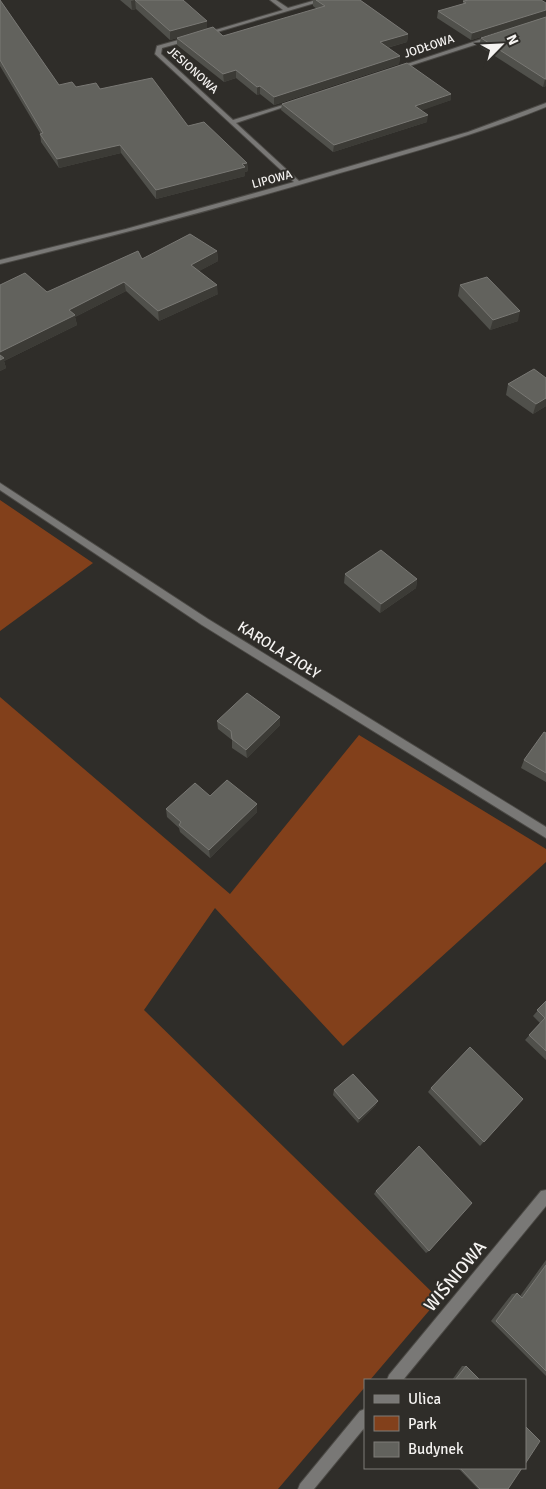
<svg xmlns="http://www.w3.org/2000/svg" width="546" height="1489" font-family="Signika,sans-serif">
  <rect width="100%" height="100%" fill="#2f2d29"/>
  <path fill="#82401b" d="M0,500L93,563L0,631Z
    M0,697L230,894L359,735L546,849V862L343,1046L215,908L144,1010L439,1299L370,1380H365V1387L278,1489H0Z"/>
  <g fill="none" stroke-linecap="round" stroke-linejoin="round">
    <defs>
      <path id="minor" d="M270,0H276L288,8L316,0H325L207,35L202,34L283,10Z
        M491,36L493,37V39L400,69L395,68Z
        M189,37L191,38V40L162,48L161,54L233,120L296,101V103L236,123L299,181L468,132L546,103V107C479,134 410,153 340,173C228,206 114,236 0,264V260L126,229L294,182L155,54L157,46Z
        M0,483L208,619L546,827V838L202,625L0,490Z
        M546,1190V1206L403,1380H387L389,1375L541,1191Z
        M365,1409V1427L314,1489H298L300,1484L360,1411Z"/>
    </defs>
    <use href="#minor" stroke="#4b4945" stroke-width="2"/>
    <use href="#minor" fill="#797876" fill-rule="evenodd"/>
  </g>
  <path fill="#50504b" d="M0,0L59,85L76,87L100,89L188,126L247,163L248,171L245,172V176L156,199L121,153L59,168L41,142L40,133L0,66Z
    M120,0H183L207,29L223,36L317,9L313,6V0H360L408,34L407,42L387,48L400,56L399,64L274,105L260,94L257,95L236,78L224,82L177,45V38L170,40L136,9L132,10Z
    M463,1L546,17L471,40L437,18L438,11L463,4Z
    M546,17V86L543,87L479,46L481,38Z
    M451,100L421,110L427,122L333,152L281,110L282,104Z
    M217,251L218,261L199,271L218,294L159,321L126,291L75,317L77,325L4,361L6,368L0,371V285L47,292Z
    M460,285L518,321L490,330L458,296Z
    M546,378V406L533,414L506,395L508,384Z
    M345,574L417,579L416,588L380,613L344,583Z
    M217,721L280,725L247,758L232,748V740L218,729Z
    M546,733V782L521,768L524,760Z
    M210,796L257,804V812L210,858L180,832L179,828L167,817L166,809Z
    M546,1001V1060L525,1040L540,1023L533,1016Z
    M431,1088L523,1099L480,1146L428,1092Z
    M334,1090L376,1105L358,1123L333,1095Z
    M376,1191L429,1251L426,1253L374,1194Z
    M546,1260V1376L491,1321L512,1294L517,1293L520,1296Z
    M462,1366H466L480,1380H452Z
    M458,1468H522L508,1489H478Z"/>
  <path fill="#3c3b36" d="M135,0L136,9L132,10L131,1Z
    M546,10V17L471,40L472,33Z
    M207,21V30L170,40V31Z
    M408,34L407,42L379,50L380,42Z
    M400,56L399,64L274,105V97Z
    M236,70V78L224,82L223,74Z
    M545,79H546V86L543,87Z
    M260,86V94L257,95V87Z
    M451,94V100L415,113V106Z
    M428,115L427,122L333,152L334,145Z
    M120,145L121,153L59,168L57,159Z
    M247,163L248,171L245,172V176L156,199V190Z
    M217,251L218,261L192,275L191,265Z
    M124,282L126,291L75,317L77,325L4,361L6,368L0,371V352L69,310Z
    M217,285L218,294L159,321L158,311Z
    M520,311L518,321L490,330L493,320Z
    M546,398V406L533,414L536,404Z
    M417,579L416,588L380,613L381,604Z
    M280,717V725L247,758L246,750Z
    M257,804V812L210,858L209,850Z
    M378,1101L376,1105L358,1123L359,1119Z"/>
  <path fill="#62625d" stroke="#797874" d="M0,0L59,85L72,82L76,87L96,83L100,89L152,78L188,126L204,122L247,163L242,164L245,167L156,190L120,145L57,159L40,134L43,133L0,60Z
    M135,0H183L207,21L170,31Z
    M316,0H360L408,34L380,42L400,56L274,97L260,86L257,87L236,70L223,74L177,38L213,27L223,36L325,6Z
    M469,0H541L546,3V10L472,33L438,11L466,3L463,1Z
    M546,17V79H545L481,38Z
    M407,63L451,94L415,106L428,115L334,145L282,104Z
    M190,234L217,251L191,265L217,285L158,311L124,282L69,310L75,315L0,352V285L25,273L47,292L138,251L142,259Z
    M487,277L520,311L493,320L460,285Z
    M0,355L4,358L0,360Z
    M534,369L546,378V398L536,404L508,384Z
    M381,550L417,579L381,604L345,574Z
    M247,693L280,717L246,750L232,739L231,731L217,721Z
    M544,732L546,733V773L524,760Z
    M227,780L257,804L209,850L179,825L181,822L166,809L195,783L210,796Z
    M546,1001V1051L529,1035L545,1018L537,1010Z
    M470,1047L523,1099L484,1142L431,1088Z
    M353,1074L378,1101L359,1119L334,1090Z
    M419,1146L472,1203L429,1251L376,1191Z
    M546,1265V1371L496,1321L517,1293L522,1298Z
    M466,1366L480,1380H455Z
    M525,1426L540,1441L525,1464Z
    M460,1468H522L508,1489H480Z"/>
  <g text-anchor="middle" stroke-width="4" stroke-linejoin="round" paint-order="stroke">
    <g font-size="12" fill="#f5f3f1" stroke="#2f2d29">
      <text transform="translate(429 46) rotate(-18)" y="4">JODŁOWA</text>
      <text transform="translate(193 70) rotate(42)" y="4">JESIONOWA</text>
      <text transform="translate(272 179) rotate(-15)" y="4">LIPOWA</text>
    </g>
    <g font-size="15" fill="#f5f3f1" stroke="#2f2d29">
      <text transform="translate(279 650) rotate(32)" y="5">KAROLA ZIOŁY</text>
    </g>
    <g font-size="18" fill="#f5f3f1" stroke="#2f2d29">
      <text transform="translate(455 1276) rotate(-50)" y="6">WIŚNIOWA</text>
    </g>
  </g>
  <rect x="364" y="1379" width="162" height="90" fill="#2f2d29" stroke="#7e7c79"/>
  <rect x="374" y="1395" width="25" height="8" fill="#797876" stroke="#7e7c79"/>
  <text x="408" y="1404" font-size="15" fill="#f5f3f1">Ulica</text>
  <rect x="374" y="1416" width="25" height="15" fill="#82401b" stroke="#7e7c79"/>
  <text x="408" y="1429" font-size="15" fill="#f5f3f1">Park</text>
  <rect x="374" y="1442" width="25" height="15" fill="#62625d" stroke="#7e7c79"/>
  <text x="408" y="1454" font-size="15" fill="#f5f3f1">Budynek</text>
  <g transform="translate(501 45) rotate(66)" stroke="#2f2d29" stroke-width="4" paint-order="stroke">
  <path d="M0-4L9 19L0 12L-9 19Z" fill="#f5f3f1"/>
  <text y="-8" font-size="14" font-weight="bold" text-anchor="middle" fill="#f5f3f1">N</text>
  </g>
</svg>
